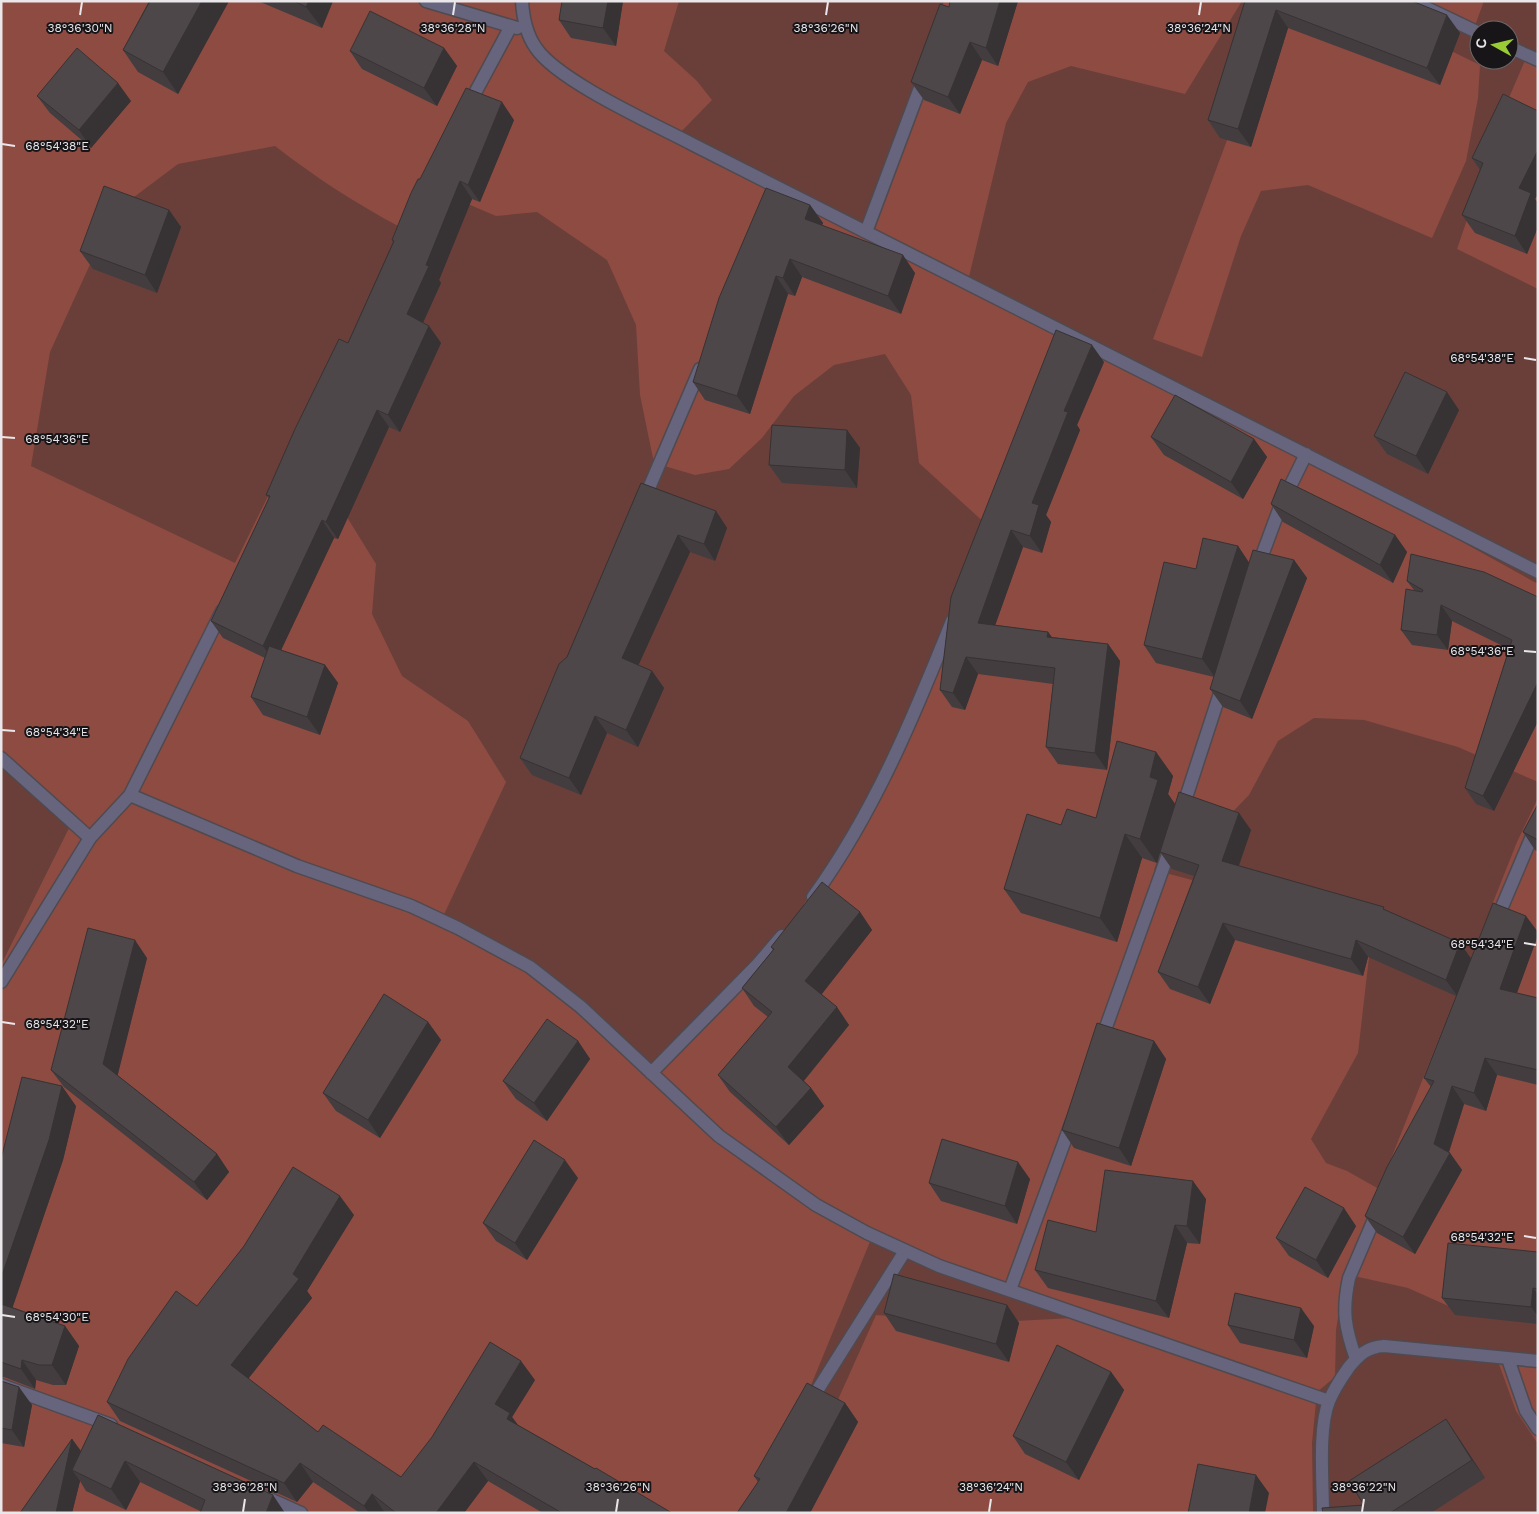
<svg xmlns="http://www.w3.org/2000/svg" width="1539" height="1514" font-family="'Work Sans',sans-serif">
  <rect width="100%" height="100%" fill="#312c31"/>
  <path fill="#6a3f39" fill-rule="evenodd" d="M1,1H1538V1513H1ZM1479,30H1509V60H1479Z"/>
  <path fill="#8e4b42" fill-rule="evenodd" d="M1,1H679L664,51L697,81L712,100L677,136L865,233L944,1H1242L1185,94L1071,66L1028,82L1006,123L967,285L1300,452L1538,584V782L1458,747L1364,720L1314,718L1278,741L1249,795L1214,831L1173,817L1154,870L1253,896L1369,957L1358,1053L1311,1139L1326,1163L1347,1171L1379,1189L1517,842L1538,798V1311L1455,1309L1408,1288L1345,1274L1336,1330L1335,1377L1317,1392L1312,1443L1313,1513H793L814,1453L876,1315L978,1323L1072,1318L874,1232L807,1395L746,1513H1V965L74,818L1,758ZM275,146C315,177 355,203 400,227L421,184L496,216L537,212L607,260L636,325L640,395L654,463L695,475L729,469L762,438L794,396L834,365L885,354L911,395L919,463L988,526L948,630L868,796L782,941L651,1079L566,994L440,923L506,782L468,721L402,676L372,614L376,564L329,488L280,472L235,563L31,466L50,352L114,212L178,164Z
    M1414,1H1484L1473,31Z
    M1278,3L1412,32L1480,65L1478,98L1466,161L1432,238L1308,185L1261,191L1241,236L1202,357L1153,339Z
    M1526,58L1538,63V289L1457,249L1508,100Z
    M1496,1356L1538,1358V1444L1516,1411Z"/>
  <g fill="none" stroke-linecap="round" stroke-linejoin="round">
    <defs>
      <path id="minor" d="M426,1L517,28
        M522,1C523,18 526,34 536,48C558,81 654,124 692,144L1538,572
        M1412,1L1479,33
        M1509,47L1538,60
        M468,106L511,26
        M866,232L924,77
        M643,502L700,369
        M1257,569L1280,507L1306,454
        M222,611L130,795L297,866L411,906L458,928L530,967L581,1007L719,1136L816,1205L867,1233L939,1266L1329,1401
        M1,758L90,838
        M1182,810L1223,684
        M813,897C874,813 914,716 952,621
        M1496,921L1538,822
        M1,982L90,838L130,795
        M1101,1041L1171,846
        M651,1073L758,964L782,936
        M1010,1290L1072,1121
        M1356,1359C1345,1328 1342,1311 1349,1278L1378,1210
        M1508,1359L1526,1411L1538,1429
        M1,1385L111,1425
        M810,1402L905,1251
        M263,1496L301,1513
        M1323,1513C1323,1481 1318,1429 1329,1401C1334,1389 1342,1377 1349,1367C1359,1355 1367,1347 1384,1346L1538,1361"/>
    </defs>
    <use href="#minor" stroke="#4f4a4f" stroke-width="15"/>
    <use href="#minor" stroke="#67647e" stroke-width="12"/>
  </g>
  <path fill="#433d3f" d="M149,1H229L178,94L138,72L123,50Z
    M258,1H333L322,28Z
    M623,1L616,46L571,38L559,20Z
    M1018,1L998,66L982,60L960,114L924,100L911,82L949,7Z
    M1245,1L1460,33L1440,85L1288,28L1251,147L1220,138L1208,120Z
    M444,48L457,66L437,106L362,69L350,51Z
    M37,96L131,101L91,148L50,113Z
    M1538,111V194L1535,199L1538,203V227L1527,254L1475,233L1462,215L1480,170L1472,158Z
    M514,120L480,202L472,199L439,280L441,283L423,323L429,326L441,343L400,432L389,427L338,539L334,538L281,650L325,665L338,683L320,735L263,715L251,697L265,658L223,638L211,621L269,498L266,495L348,343L393,242L392,240L420,179Z
    M810,205L823,223L822,225L915,273L901,314L802,277L795,296L788,294L750,414L705,400L693,382Z
    M169,210L181,227L157,293L93,269L80,251Z
    M1104,362L1077,425L1080,430L1046,515L1051,522L1042,553L1023,547L995,625L1048,632L1052,637L1108,644L1120,661L1107,770L1058,764L1046,747L1053,684L978,674L965,710L952,707L940,690L951,597Z
    M1459,410L1428,474L1387,454L1374,436Z
    M847,430L860,448L857,488L782,483L769,465Z
    M1151,437L1254,439L1267,457L1243,499L1164,455Z
    M641,483L716,511L727,528L715,561L690,552L638,665L652,671L664,688L638,747L607,733L581,795L532,775L520,758L567,657Z
    M1271,504L1395,535L1407,552L1393,583L1283,522Z
    M1238,546L1249,563L1294,560L1307,578L1252,719L1223,707L1210,689L1214,677L1156,663L1144,645L1196,569Z
    M1407,581L1538,597V721L1494,811L1476,804L1465,788L1509,649L1452,621L1448,650L1412,645L1401,630L1414,590Z
    M1156,752L1173,776L1168,794L1175,804L1251,830L1239,866L1386,910L1460,943L1471,959L1538,932V935L1517,993L1538,998V1085L1497,1075L1486,1111L1464,1104L1449,1152L1462,1170L1415,1254L1377,1233L1365,1216L1431,1087L1424,1078L1456,996L1368,957L1363,976L1235,940L1210,1004L1170,989L1158,972L1194,876L1172,869L1160,852L1157,863L1142,858L1117,942L1021,913L1004,889L1061,825L1096,818Z
    M1538,804V852L1535,850L1523,832Z
    M860,912L872,930L821,994L849,1025L804,1081L811,1088L824,1106L789,1145L730,1092L718,1075L768,1017L754,1006L742,988L773,950L771,947Z
    M147,958L117,1075L217,1154L229,1172L207,1200L64,1087L51,1070Z
    M428,1022L441,1040L380,1138L336,1111L323,1093Z
    M578,1041L590,1059L547,1121L516,1099L503,1081Z
    M1154,1041L1166,1059L1131,1166L1074,1148L1062,1130Z
    M76,1106L63,1160L12,1307L65,1326L79,1346L66,1385H53L36,1380L35,1389L4,1377L1,1378V1159Z
    M578,1178L527,1260L496,1241L483,1223Z
    M1030,1179L1017,1224L941,1201L929,1183Z
    M1206,1199L1200,1244L1187,1243L1169,1318L1048,1288L1035,1270L1096,1232Z
    M354,1215L307,1291L312,1298L248,1379L318,1432L401,1477L535,1380L512,1417L518,1425L672,1513H543L488,1481L464,1513H360L313,1482L297,1502L120,1421L107,1402L197,1306Z
    M1356,1226L1328,1278L1289,1256L1276,1238Z
    M1538,1252V1324L1455,1315L1442,1298Z
    M1007,1305L1019,1323L1009,1362L896,1331L884,1313Z
    M1228,1325L1314,1326L1307,1358L1240,1343Z
    M1111,1372L1124,1390L1079,1480L1025,1454L1013,1436Z
    M1,1381L32,1405L24,1447L1,1443Z
    M845,1403L858,1422L810,1513H737L758,1482L754,1476Z
    M98,1415L273,1495L200,1511L140,1482L126,1510L86,1491L80,1481L72,1513H20L72,1439L81,1451Z
    M1458,1437L1485,1478L1431,1513H1323L1364,1505Z"/>
  <path fill="#373233" d="M202,1H229L178,94L163,72Z
    M309,1H333L322,28L306,7Z
    M608,1H623L616,46L603,28Z
    M1000,1H1018L998,66L986,48Z
    M1276,10L1288,28L1251,147L1238,129Z
    M1447,15L1460,33L1440,85L1427,68Z
    M970,42L982,60L960,114L948,97Z
    M444,48L457,66L437,106L424,88Z
    M118,83L131,101L91,148L79,130Z
    M502,102L514,120L480,202L468,185Z
    M1538,150V194L1535,199L1538,203V227L1527,254L1515,236L1519,188Z
    M460,181L472,199L439,280L441,283L419,331L407,314L426,265Z
    M810,205L823,223L817,237L805,219Z
    M169,210L181,227L157,293L145,275Z
    M903,255L915,273L901,314L888,296Z
    M790,259L802,277L795,296L783,278Z
    M776,276L788,294L750,414L737,396Z
    M429,326L441,343L400,432L388,415Z
    M1092,345L1104,362L1077,425L1080,430L1046,515L1051,522L1042,553L1030,536L1032,503L1064,411Z
    M1447,392L1459,410L1428,474L1416,456Z
    M377,410L389,427L338,539L326,522Z
    M847,430L860,448L857,488L845,470Z
    M1254,439L1267,457L1243,499L1231,482Z
    M716,511L727,528L715,561L704,544Z
    M322,520L334,538L275,663L263,646Z
    M1011,530L1023,547L990,640L978,623Z
    M678,535L690,552L634,675L622,658Z
    M1395,535L1407,552L1393,583L1380,565Z
    M1238,546L1250,564L1215,677L1202,659Z
    M1294,560L1307,578L1252,719L1240,701Z
    M1441,605L1452,621L1448,650L1437,635Z
    M1048,632L1060,649L1047,637Z
    M1108,644L1120,661L1107,770L1095,753Z
    M966,657L978,674L965,710L953,693Z
    M325,665L338,683L320,735L307,717Z
    M652,671L664,688L638,747L626,730Z
    M1538,682V721L1494,811L1483,796Z
    M595,716L607,733L581,795L569,778Z
    M1156,752L1173,776L1168,794L1175,804L1157,863L1140,839L1150,777Z
    M1239,813L1251,830L1234,879L1222,861Z
    M1125,834L1142,858L1117,942L1100,918Z
    M860,912L872,930L818,999L805,981Z
    M1526,916L1538,932V935L1512,1006L1500,989Z
    M1223,923L1235,940L1210,1004L1198,987Z
    M135,940L147,958L116,1082L103,1064Z
    M1356,940L1368,957L1363,976L1351,959Z
    M1460,943L1472,960L1458,997L1446,980Z
    M837,1007L849,1025L800,1085L788,1067Z
    M428,1022L441,1040L380,1138L368,1120Z
    M578,1041L590,1059L547,1121L534,1103Z
    M1154,1041L1166,1059L1131,1166L1119,1148Z
    M1485,1058L1497,1075L1486,1111L1474,1093Z
    M62,1086L76,1106L63,1160L8,1321L1,1312V1278Z
    M1452,1086L1464,1104L1447,1158L1450,1153L1462,1170L1415,1254L1403,1237Z
    M811,1088L824,1106L789,1145L776,1127Z
    M217,1154L229,1172L207,1200L194,1182Z
    M565,1160L578,1178L527,1260L515,1243Z
    M1018,1162L1030,1179L1017,1224L1005,1206Z
    M1193,1181L1206,1199L1200,1244L1187,1226Z
    M340,1196L354,1215L307,1291L312,1298L244,1384L231,1365L293,1274Z
    M1344,1208L1356,1226L1328,1278L1316,1260Z
    M1175,1225L1187,1243L1169,1318L1156,1301Z
    M1533,1288L1538,1295V1316L1531,1307Z
    M1007,1305L1019,1323L1009,1362L996,1344Z
    M1301,1308L1314,1326L1307,1358L1294,1340Z
    M65,1326L79,1346L66,1385L52,1365Z
    M22,1360L36,1380L35,1389L21,1369Z
    M521,1361L535,1380L512,1417L523,1432L520,1438L495,1404Z
    M1111,1372L1124,1390L1079,1480L1066,1462Z
    M19,1387L32,1405L24,1447L12,1430Z
    M845,1403L858,1422L810,1513H786Z
    M1446,1419L1458,1437L1485,1478L1472,1460Z
    M72,1439L85,1457L72,1470L80,1481L72,1513H56Z
    M125,1461L140,1482L126,1510L111,1489Z
    M474,1462L488,1481L464,1513H436Z
    M300,1463L313,1482L297,1502L284,1483Z
    M1256,1475L1269,1493L1265,1513H1249Z
    M372,1494L385,1513H369L364,1506Z
    M273,1495L285,1513H266Z"/>
  <path fill="#4e4749" stroke="#373233" d="M150,1H202L163,72L123,50Z
    M294,1H309L306,7Z
    M562,1H608L603,28L559,20Z
    M950,1H1000L986,48L970,42L948,97L911,82L940,4L949,7Z
    M1245,1H1412L1447,15L1427,68L1276,10L1238,129L1208,120Z
    M370,11L444,48L424,88L350,51Z
    M77,48L118,83L79,130L37,96Z
    M466,88L502,102L468,185L460,181L426,265L429,266L407,314L429,326L388,415L377,410L326,522L322,520L263,646L211,621L270,496L266,495L295,429L339,339L348,343L394,241L392,240L411,193L418,179H420Z
    M1503,94L1538,111V150L1519,188L1531,193L1515,236L1462,215L1483,163L1472,158Z
    M104,186L169,210L145,275L80,251Z
    M766,188L810,205L805,219L903,255L888,296L790,259L783,278L776,276L737,396L693,382L719,298Z
    M1056,330L1092,345L1064,411L1068,412L1032,503L1039,505L1030,536L1011,530L978,623L1048,632L1047,637L1108,644L1095,753L1046,747L1055,668L966,657L953,693L940,690L951,597Z
    M1405,372L1447,392L1416,456L1374,436Z
    M1175,395L1254,439L1231,482L1151,437Z
    M772,425L847,430L845,470L769,465Z
    M1281,479L1395,535L1380,565L1271,504Z
    M641,483L716,511L704,544L678,535L622,658L652,671L626,730L595,716L569,778L520,758L559,664L567,657Z
    M1203,538L1238,546L1202,659L1144,645L1164,562L1196,569Z
    M1253,550L1294,560L1240,701L1210,689Z
    M1411,554L1484,572L1538,597V682L1483,796L1465,788L1512,640L1441,605L1437,635L1401,630L1406,589L1422,592L1423,590L1407,581Z
    M269,646L325,665L307,717L251,697Z
    M1117,741L1156,752L1150,777L1158,780L1140,839L1125,834L1100,918L1004,889L1027,814L1061,825L1067,809L1096,818Z
    M1179,792L1239,813L1222,861L1384,907L1383,909L1460,943L1446,980L1356,940L1351,959L1223,923L1198,987L1158,972L1199,865L1160,852Z
    M1538,804V840L1523,832Z
    M822,882L860,912L805,981L837,1007L788,1067L811,1088L776,1127L718,1075L772,1012L742,988L774,949L771,947Z
    M1493,903L1526,916L1500,989L1538,998V1070L1485,1058L1474,1093L1452,1086L1434,1144L1450,1153L1403,1237L1365,1216L1387,1167L1434,1081L1424,1078Z
    M88,928L135,940L103,1064L217,1154L194,1182L51,1070Z
    M384,994L428,1022L368,1120L323,1093Z
    M547,1019L578,1041L534,1103L503,1081Z
    M1097,1023L1154,1041L1119,1148L1062,1130Z
    M22,1077L62,1086L49,1140L1,1278V1159Z
    M942,1139L1018,1162L1005,1206L929,1183Z
    M534,1140L565,1160L515,1243L483,1223Z
    M293,1167L340,1196L293,1274L299,1279L231,1365L318,1432L323,1425L401,1477L432,1437L490,1342L521,1361L495,1404L510,1413L507,1419L595,1469L596,1468L672,1513H562L474,1462L436,1513H396L372,1494L364,1506L300,1463L284,1483L107,1402L128,1359L176,1291L197,1306L244,1246Z
    M1105,1170L1193,1181L1187,1226L1175,1225L1156,1301L1035,1270L1048,1220L1096,1232Z
    M1305,1187L1344,1208L1316,1260L1276,1238Z
    M1448,1243L1538,1252V1289L1533,1288L1531,1307L1442,1298Z
    M894,1274L1007,1305L996,1344L884,1313Z
    M1235,1293L1301,1308L1294,1340L1228,1325Z
    M1,1304L65,1326L52,1365H39L22,1360L21,1369L1,1362Z
    M1057,1345L1111,1372L1066,1462L1013,1436Z
    M1,1381L19,1387L12,1430L1,1428Z
    M807,1383L845,1403L786,1513H737L760,1479L754,1476Z
    M98,1415L273,1495L266,1513H200L205,1500L125,1461L111,1489L72,1470Z
    M1446,1419L1472,1460L1390,1513H1323L1322,1508L1364,1505L1349,1481Z
    M72,1439L56,1513H20Z
    M1198,1464L1256,1475L1249,1513H1188Z"/>
  <path fill="none" stroke="#eae7ea" stroke-width="2" d="M80,15L82,2M453,15L455,2M826,15L828,2M1199,15L1201,2M2,144L15,146M1524,358L1536,360M2,437L15,438M1524,651L1536,652M2,730L15,731M1524,943L1536,945M2,1022L15,1024M1524,1236L1536,1238M2,1315L15,1317M243,1512L245,1499M616,1512L618,1499M989,1512L991,1499M1362,1512L1364,1499"/>
  <g font-size="12" text-anchor="middle" fill="#eae7ea" stroke="#171518" stroke-width="4" stroke-linejoin="round" paint-order="stroke">
    <text x="80" y="32">38°36'30"N</text>
    <text x="453" y="32">38°36'28"N</text>
    <text x="826" y="32">38°36'26"N</text>
    <text x="1199" y="32">38°36'24"N</text>
    <text x="57" y="150">68°54'38"E</text>
    <text x="1482" y="362">68°54'38"E</text>
    <text x="57" y="443">68°54'36"E</text>
    <text x="1482" y="655">68°54'36"E</text>
    <text x="57" y="736">68°54'34"E</text>
    <text x="1482" y="948">68°54'34"E</text>
    <text x="57" y="1028">68°54'32"E</text>
    <text x="1482" y="1241">68°54'32"E</text>
    <text x="57" y="1321">68°54'30"E</text>
    <text x="245" y="1491">38°36'28"N</text>
    <text x="618" y="1491">38°36'26"N</text>
    <text x="991" y="1491">38°36'24"N</text>
    <text x="1364" y="1491">38°36'22"N</text>
  </g>
  <rect width="1539" height="1514" fill="none" stroke="#eae7ea" stroke-width="5"/>
  <g transform="translate(1494 45) rotate(278)"><circle r="24" fill="#171518" stroke="#6b696c"/>
  <path d="M0-4L9 19L0 12L-9 19Z" fill="#99cb35"/>
  <text y="-8" font-size="14" font-weight="bold" text-anchor="middle" fill="#eae7ea">С</text>
  </g>
</svg>
